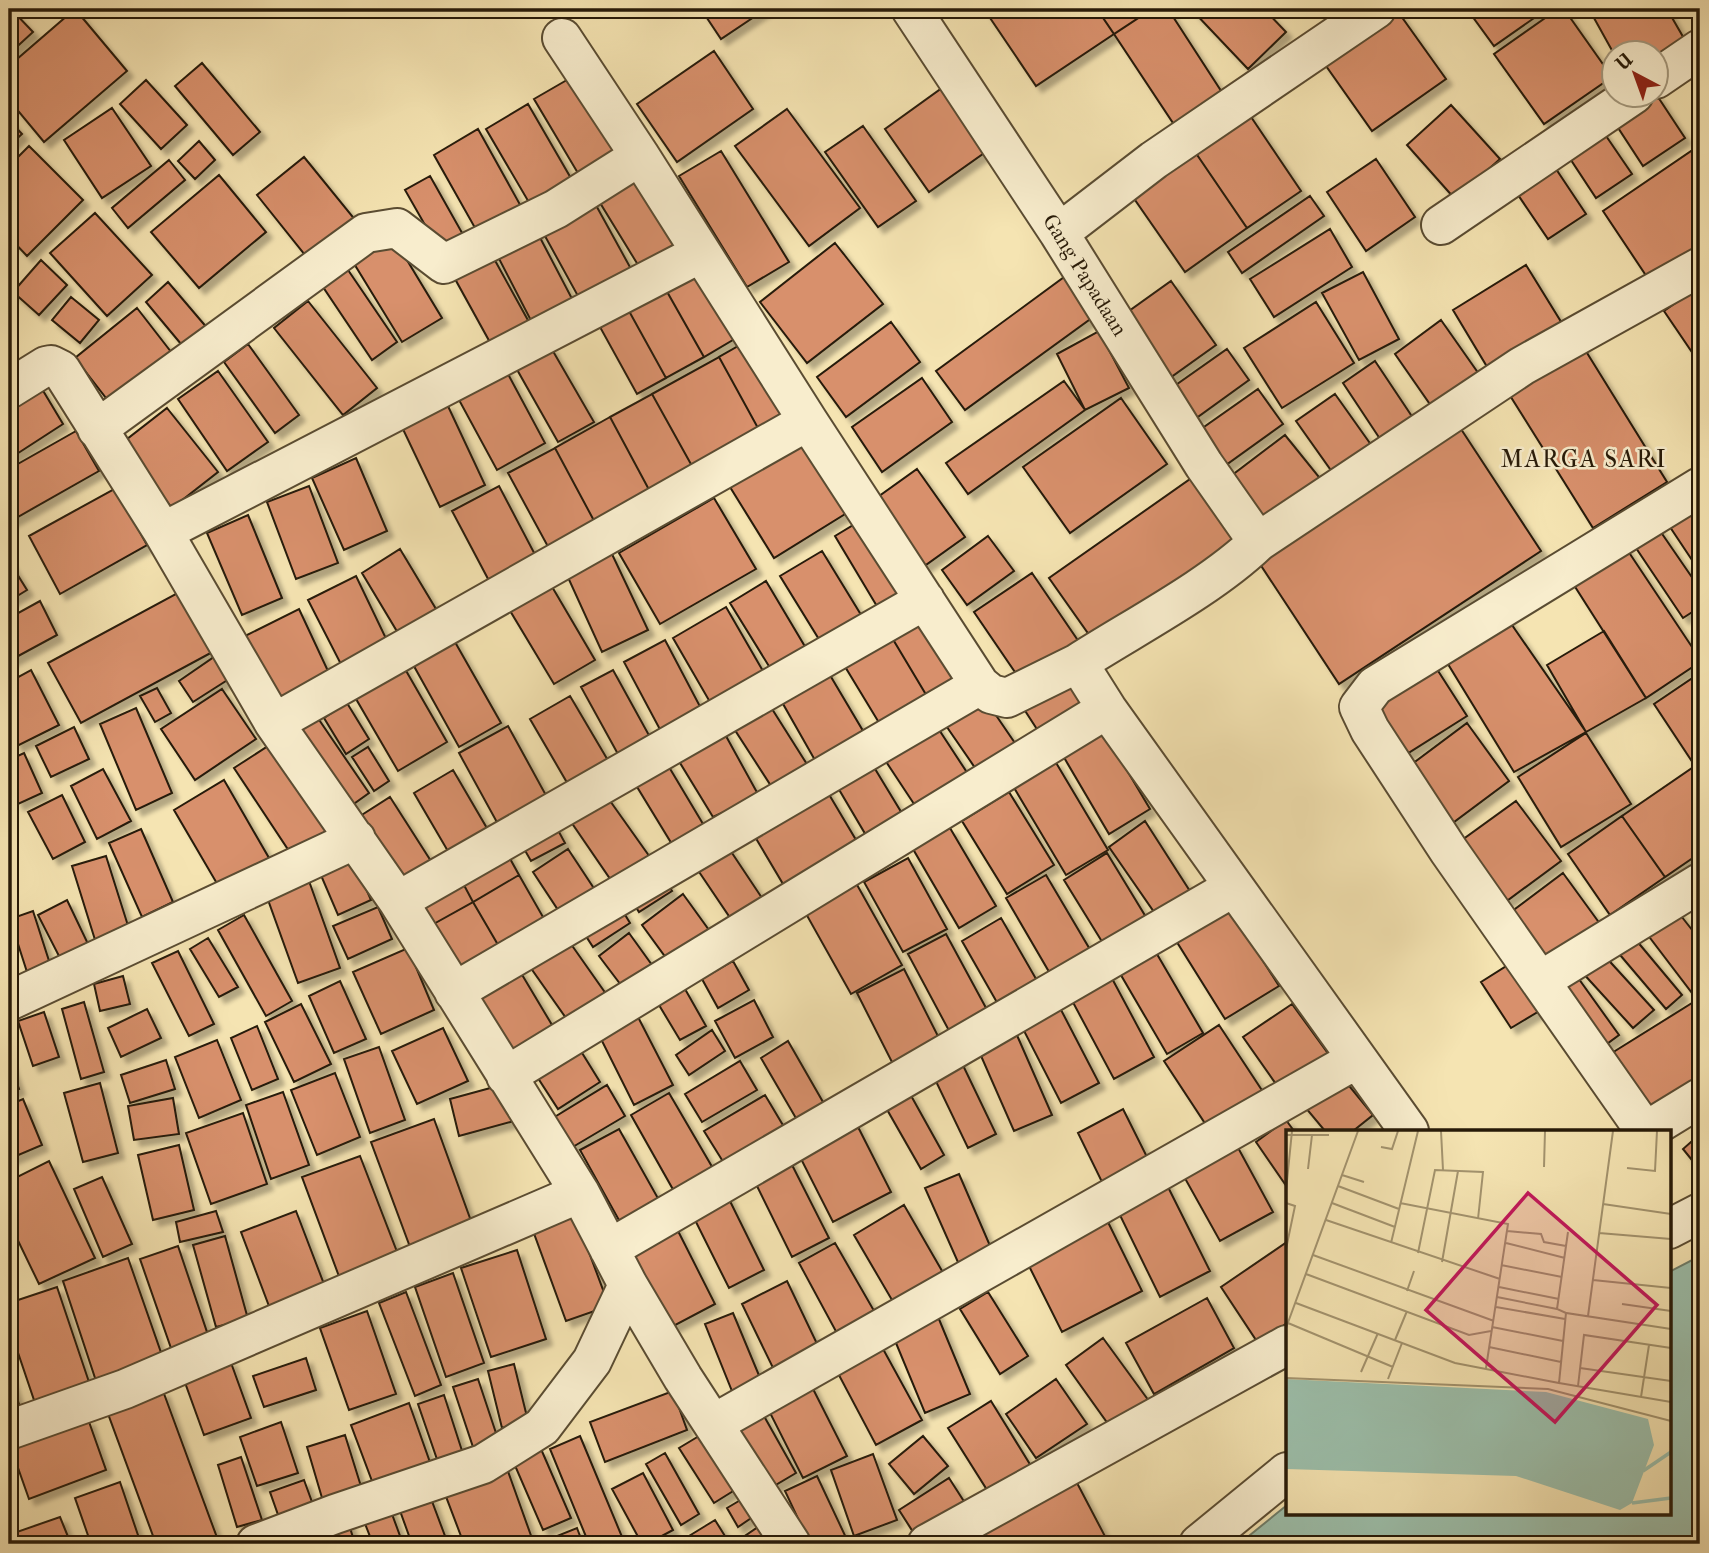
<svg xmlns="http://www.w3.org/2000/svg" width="1709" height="1553" font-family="'IM FELL French Canon',serif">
  <defs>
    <filter id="shadow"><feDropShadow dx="6" dy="6" stdDeviation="2" flood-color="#0004"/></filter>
  </defs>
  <rect width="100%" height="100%" fill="#f5e4b2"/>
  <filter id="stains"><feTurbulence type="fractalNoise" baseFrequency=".00286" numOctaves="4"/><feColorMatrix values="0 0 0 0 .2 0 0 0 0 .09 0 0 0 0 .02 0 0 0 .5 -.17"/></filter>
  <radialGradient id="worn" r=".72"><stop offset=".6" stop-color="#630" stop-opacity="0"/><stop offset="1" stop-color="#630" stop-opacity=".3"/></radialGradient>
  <path fill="#9cbfab" stroke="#6d7d6a" stroke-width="2" d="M1700,1256V1544H1239L1287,1505V1513H1669V1272Z"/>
  <path fill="#d8906c" stroke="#271a08" stroke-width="2" filter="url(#shadow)" d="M9,9H11L33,32L9,54Z
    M75,9L127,71L44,142L9,100V66Z
    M701,9H766L721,39Z
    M984,9H1097L1114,34L1036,86Z
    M1097,9H1152L1114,34Z
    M1152,9H1168L1225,97L1177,129L1114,34Z
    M1191,9H1264L1286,32L1248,69Z
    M1385,9H1396L1446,79L1372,131L1319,56Z
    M1467,9H1547L1494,46Z
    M1558,9H1564L1612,77L1544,124L1494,54Z
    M1589,9H1667L1686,42L1656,59V52L1614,54Z
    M714,51L753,109L677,162L637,104Z
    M202,63L260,132L233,155L175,86Z
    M579,73L626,154L582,180L534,99Z
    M146,80L187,125L161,149L120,104Z
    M942,88L987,151L929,192L885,129Z
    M1656,94L1685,138L1643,166L1613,120Z
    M528,104L576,187L534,211L486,129Z
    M1243,105L1301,191L1247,228L1189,143Z
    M1451,105L1500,159L1455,199L1407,145Z
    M112,108L151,166L102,198L64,140Z
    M787,109L860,208L809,246L735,146Z
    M9,120L22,134L9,146Z
    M863,126L916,201L878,227L825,152Z
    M478,129L523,210L479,235L434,155Z
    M1602,130L1632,174L1596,198L1567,154Z
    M199,141L215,160L195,179L178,161Z
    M1189,143L1247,228L1185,272L1126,187Z
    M1700,145V254L1653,286L1603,211Z
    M29,146L83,200L27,256L9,237V166Z
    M721,151L789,262L747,287L679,176Z
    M304,157L361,227L313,265L257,195Z
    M1376,159L1415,217L1366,251L1327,192Z
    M169,160L185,180L128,228L112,208Z
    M1552,163L1586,214L1548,239L1514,189Z
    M643,164L694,249L646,278L594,193Z
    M219,175L266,232L199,288L151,232Z
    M430,176L470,247L445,260L405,190Z
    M1310,196L1324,216L1242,273L1228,252Z
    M592,198L636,278L584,307L540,227Z
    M95,213L152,275L107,316L50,253Z
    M535,228L580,314L539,336L494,249Z
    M1330,229L1352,267L1274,317L1250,279Z
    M390,232L442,318L402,342L350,257Z
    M835,243L883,304L807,363L760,302Z
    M487,246L535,333L497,355L449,268Z
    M701,258L743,334L704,357L661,281Z
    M41,260L67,285L39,315L13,292Z
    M1526,265L1563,325L1489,370L1453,310Z
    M346,267L397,342L372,360L321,284Z
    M1071,272L1100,312L965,410L936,371Z
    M1363,272L1399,339L1359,360L1322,293Z
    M661,281L704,357L666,378L624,302Z
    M1171,281L1216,345L1167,380L1122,316Z
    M168,282L214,336L191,356L146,302Z
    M1700,286V364L1664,311Z
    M71,297L99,320L80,343L52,320Z
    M308,301L377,388L343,415L274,328Z
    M624,302L666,378L637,394L595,318Z
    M1316,302L1354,363L1282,408L1244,348Z
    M137,308L175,357L113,407L75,358Z
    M1441,320L1481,377L1434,410L1395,354Z
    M891,322L920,362L846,417L817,377Z
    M1099,331L1129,388L1085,410L1057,354Z
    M754,337L799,419L764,439L719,357Z
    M1579,340L1667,482L1593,528L1504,386Z
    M248,344L299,415L275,433L224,362Z
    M550,346L594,422L558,442L515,366Z
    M1227,349L1249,380L1195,419L1173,387Z
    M719,357L764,439L697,475L652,394Z
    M501,361L545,443L497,470L452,387Z
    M1375,361L1421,430L1388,451L1343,383Z
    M218,371L268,442L227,471L178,399Z
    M922,378L952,422L882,472L852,427Z
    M1064,381L1085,410L968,494L946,463Z
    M39,384L63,424L9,459V402Z
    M1258,389L1283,424L1219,470L1194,434Z
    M652,394L697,475L654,499L610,417Z
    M1335,394L1379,456L1340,483L1296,421Z
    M1121,398L1167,464L1070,533L1023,467Z
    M447,404L485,485L440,507L401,425Z
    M167,408L218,472L172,508L122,443Z
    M610,417L654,499L599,530L555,448Z
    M1459,426L1541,551L1339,684L1256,558Z
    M76,431L99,471L9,522V469Z
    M1285,435L1323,482L1260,531L1223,482Z
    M806,440L850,511L774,558L730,487Z
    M555,448L599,530L552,554L508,473Z
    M356,458L387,531L344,550L312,478Z
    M917,469L965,537L923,567L875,499Z
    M1193,477L1240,545L1097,646L1049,578Z
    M309,486L338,563L296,579L267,502Z
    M499,486L541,566L495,592L452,511Z
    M116,488L147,545L60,594L29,536Z
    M714,498L756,569L660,624L619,553Z
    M1700,504V572L1664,518Z
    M248,515L282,598L242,615L207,533Z
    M860,521L903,594L878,608L835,536Z
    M1656,525L1700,589V607L1683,618L1632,542Z
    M988,536L1014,571L967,605L942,570Z
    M1624,545L1700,659V662L1646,698L1572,582Z
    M400,549L442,619L404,643L362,573Z
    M822,551L866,623L825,649L780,576Z
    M611,552L648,630L602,652L566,573Z
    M9,561L27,590L9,601Z
    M1032,573L1079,642L1021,681L974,612Z
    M356,576L392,651L346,674L308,600Z
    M766,581L810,655L775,676L730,603Z
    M551,585L595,660L554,684L509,609Z
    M185,589L218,649L81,723L48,663Z
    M40,601L57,635L9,661V618Z
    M726,607L767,678L714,709L673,638Z
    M299,609L335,686L281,712L245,636Z
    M925,609L965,676L928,698L888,631Z
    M1503,612L1586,732L1514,772L1440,651Z
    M888,631L928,698L881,726L841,660Z
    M1604,631L1646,698L1586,732L1547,665Z
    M451,635L501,723L459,747L410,659Z
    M665,640L705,716L664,737L624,662Z
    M214,657L229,679L193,702L179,681Z
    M821,660L869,741L820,769L774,688Z
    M401,662L447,742L398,771L352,692Z
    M1433,663L1467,716L1402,757L1369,703Z
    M31,670L59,725L17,746L9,730V682Z
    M613,670L656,748L624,765L581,687Z
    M1075,671L1096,705L1042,737L1022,706Z
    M1700,673V763L1695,766L1654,704Z
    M157,688L171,713L155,722L140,696Z
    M222,689L256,739L195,780L161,729Z
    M570,696L616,774L576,798L530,719Z
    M767,701L810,769L775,792L731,724Z
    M347,703L369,739L346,754L324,718Z
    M989,705L1019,749L980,775L940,717Z
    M136,708L172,793L136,810L100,724Z
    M311,708L369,793L348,808L290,723Z
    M932,719L968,774L916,807L881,754Z
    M1467,723L1509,781L1450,825L1408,767Z
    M508,726L548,799L499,826L459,753Z
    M74,727L89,759L51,777L36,746Z
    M721,727L759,796L713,817L674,753Z
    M1103,730L1150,809L1109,834L1062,754Z
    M1586,733L1631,804L1561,847L1518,777Z
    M282,737L345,832L297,863L234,768Z
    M368,747L389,781L374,791L352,757Z
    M24,753L42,793L18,804L9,784V760Z
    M663,757L709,834L678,854L631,777Z
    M869,759L906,820L870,842L834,781Z
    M1055,761L1108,850L1066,875L1013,786Z
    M1695,766L1700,774V853L1665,877L1622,816Z
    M103,769L131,821L97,839L71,786Z
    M453,770L488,830L449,853L414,793Z
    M224,780L269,858L219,887L174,810Z
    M824,786L859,845L786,889L751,830Z
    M603,791L652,860L615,886L567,816Z
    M1009,792L1054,865L1007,894L962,821Z
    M62,795L85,842L53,859L28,812Z
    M390,797L436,869L403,890L357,818Z
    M1516,801L1561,861L1496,909L1451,848Z
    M1622,816L1665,877L1610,915L1568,854Z
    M553,821L565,843L531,861L519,840Z
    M1145,821L1195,899L1161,922L1109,847Z
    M950,828L996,906L959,928L913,849Z
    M141,829L173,902L142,917L109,843Z
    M724,841L766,904L735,925L689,857Z
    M503,846L519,875L473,902L457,872Z
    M568,849L599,896L564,919L533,872Z
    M1107,853L1152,927L1109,953L1064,880Z
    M106,856L130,932L96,943L72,866Z
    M908,858L947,929L903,952L864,882Z
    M353,859L371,900L338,915L320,873Z
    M457,872L473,902L430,926L414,897Z
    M660,873L672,891L639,912L627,893Z
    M1563,873L1603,928L1549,969L1507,915Z
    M519,875L547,924L501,950L473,902Z
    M1046,875L1095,958L1055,982L1006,898Z
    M309,881L340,968L298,983L267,897Z
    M856,883L902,965L851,994L805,912Z
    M683,894L714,937L672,966L642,925Z
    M1224,899L1279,986L1225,1019L1170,931Z
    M67,900L89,946L61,960L38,915Z
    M473,902L501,950L459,974L430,926Z
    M619,905L630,923L593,947L582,930Z
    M378,907L392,939L348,959L333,926Z
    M1674,907L1700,940V986L1692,993L1644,930Z
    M33,911L50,964L27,972L10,919Z
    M244,915L292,1001L266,1016L218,930Z
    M1001,918L1043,991L1003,1013L962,941Z
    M629,933L657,972L627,993L599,956Z
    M946,934L992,1019L954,1040L908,954Z
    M1631,934L1682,995L1666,1009L1615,949Z
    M566,937L611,1001L573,1028L528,964Z
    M208,938L238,987L219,997L190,949Z
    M408,948L434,1010L381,1034L353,972Z
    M1154,949L1203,1033L1167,1054L1118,970Z
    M178,951L214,1024L189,1036L152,963Z
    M1602,953L1654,1010L1633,1028L1581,971Z
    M1516,960L1546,1007L1511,1028L1481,982Z
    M733,961L749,990L718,1008L702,979Z
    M518,968L558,1035L515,1061L475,994Z
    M1571,968L1619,1035L1600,1049L1552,982Z
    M904,969L944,1048L897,1072L857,993Z
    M1108,971L1154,1057L1114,1079L1068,993Z
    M123,976L130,1004L100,1011L94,984Z
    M340,981L366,1039L334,1053L309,996Z
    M685,989L706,1026L680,1040L659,1005Z
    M1700,998V1085L1646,1119L1607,1056Z
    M754,1000L773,1037L735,1058L715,1021Z
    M84,1002L104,1072L81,1079L62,1009Z
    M301,1004L331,1064L294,1082L265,1022Z
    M1292,1004L1332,1059L1283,1094L1243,1037Z
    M1059,1006L1099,1083L1061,1103L1021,1025Z
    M147,1009L161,1038L121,1057L108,1028Z
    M44,1012L59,1057L33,1066L18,1021Z
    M638,1017L673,1085L634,1105L600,1037Z
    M1219,1025L1269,1101L1214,1137L1164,1061Z
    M257,1026L278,1079L252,1090L231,1038Z
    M443,1028L468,1081L417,1104L392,1051Z
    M712,1030L725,1051L689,1075L676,1055Z
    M1016,1033L1052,1115L1014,1131L978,1049Z
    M217,1040L241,1100L199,1118L175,1057Z
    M788,1041L831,1116L804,1132L761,1058Z
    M379,1047L405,1120L370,1133L344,1059Z
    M579,1048L600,1082L558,1109L536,1075Z
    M959,1057L996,1134L968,1148L931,1071Z
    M166,1060L175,1089L130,1103L121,1075Z
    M9,1061L19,1089L9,1093Z
    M740,1061L757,1090L702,1122L685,1094Z
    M1337,1071L1373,1115L1353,1131H1325L1300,1101Z
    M335,1073L360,1137L317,1155L291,1090Z
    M100,1083L118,1153L83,1162L64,1093Z
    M505,1084L514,1121L459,1136L450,1099Z
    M607,1085L625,1116L566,1151L548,1121Z
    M283,1092L309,1165L271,1179L246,1105Z
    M909,1092L944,1155L921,1169L885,1106Z
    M669,1093L718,1177L679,1200L631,1115Z
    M765,1095L787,1132L727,1168L704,1131Z
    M173,1098L179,1134L134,1140L128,1106Z
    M23,1099L42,1145L9,1159V1105Z
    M1123,1109L1148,1159L1102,1182L1078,1133Z
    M243,1113L267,1184L211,1204L186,1133Z
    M434,1119L475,1232L413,1255L371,1142Z
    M1286,1120L1294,1131H1287V1187L1256,1142Z
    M855,1121L891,1192L833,1222L797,1151Z
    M619,1129L664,1209L625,1231L580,1150Z
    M1700,1134V1170L1683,1149Z
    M1236,1144L1273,1212L1220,1241L1182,1173Z
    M179,1145L194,1210L153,1220L138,1155Z
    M787,1155L829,1238L792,1257L751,1174Z
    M360,1156L399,1257L340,1279L302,1177Z
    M49,1161L95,1258L39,1284L9,1222V1181Z
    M959,1174L994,1255L961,1269L925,1188Z
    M102,1177L132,1244L103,1257L74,1189Z
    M1165,1181L1210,1271L1160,1297L1116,1207Z
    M725,1191L764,1270L729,1288L690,1210Z
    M904,1205L949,1283L899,1312L854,1235Z
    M216,1211L223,1232L180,1242L176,1222Z
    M296,1211L327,1292L272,1314L241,1232Z
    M574,1212L609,1306L566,1321L532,1228Z
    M1103,1212L1142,1291L1062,1332L1023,1254Z
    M674,1223L715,1304L664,1331L623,1249Z
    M225,1236L248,1319L216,1327L193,1245Z
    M1287,1242V1323L1258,1343L1221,1287Z
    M835,1243L877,1316L839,1337L799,1263Z
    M178,1246L209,1338L172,1351L140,1259Z
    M517,1250L546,1339L491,1357L461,1268Z
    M128,1258L165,1364L98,1387L63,1281Z
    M453,1273L484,1363L446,1377L415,1287Z
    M787,1281L820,1350L775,1372L742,1304Z
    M57,1287L90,1385L35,1403L9,1326V1303Z
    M406,1292L441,1385L415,1396L379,1303Z
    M988,1292L1028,1356L1000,1374L960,1309Z
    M1207,1298L1234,1348L1154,1394L1126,1343Z
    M367,1311L396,1394L349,1410L320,1328Z
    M936,1312L970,1394L925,1413L891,1331Z
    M733,1313L763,1385L734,1396L705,1324Z
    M877,1338L922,1420L876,1445L832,1362Z
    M1103,1338L1154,1408L1116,1435L1066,1365Z
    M306,1358L316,1390L264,1407L253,1376Z
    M230,1360L251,1418L204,1435L183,1377Z
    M514,1364L528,1421L502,1428L488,1371Z
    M9,1373L23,1417L9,1422Z
    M478,1379L501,1448L476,1456L453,1387Z
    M1056,1379L1087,1424L1036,1458L1006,1414Z
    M809,1381L847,1456L803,1478L765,1403Z
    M163,1391L219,1543L216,1544H156L107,1411Z
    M673,1391L687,1430L605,1462L590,1422Z
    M444,1395L465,1460L440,1468L418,1404Z
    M991,1401L1031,1466L989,1493L948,1428Z
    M409,1403L432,1468L375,1489L351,1425Z
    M760,1409L796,1473L762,1493L726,1428Z
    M88,1419L106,1470L29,1499L11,1448Z
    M281,1422L298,1473L257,1486L240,1437Z
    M704,1433L738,1488L714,1503L679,1448Z
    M345,1435L364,1496L325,1508L307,1447Z
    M580,1436L625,1544H589L550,1449Z
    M923,1436L948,1466L914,1494L889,1464Z
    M541,1449L571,1518L543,1530L513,1461Z
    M665,1453L699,1514L681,1525L646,1464Z
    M873,1454L897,1520L854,1536L831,1470Z
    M241,1457L262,1520L237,1527L218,1465Z
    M505,1463L534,1544H464L442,1486Z
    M643,1473L673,1530L647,1544H642L612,1489Z
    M817,1476L849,1544H810L785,1491Z
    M949,1478L965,1503L915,1535L899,1510Z
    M304,1480L316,1513L282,1526L270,1492Z
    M1076,1481L1109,1544H955Z
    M120,1482L141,1544H91L75,1498Z
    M749,1495L760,1512L738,1527L727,1508Z
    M430,1496L448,1544H412L399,1508Z
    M389,1506L403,1544H373L362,1516Z
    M60,1517L71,1544H15L11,1534Z
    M347,1518L355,1544H316L312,1529Z
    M715,1520L728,1541L723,1544H676Z
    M761,1525L774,1544H733Z
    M577,1528L583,1544H554L552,1538Z"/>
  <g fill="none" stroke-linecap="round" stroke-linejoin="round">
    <defs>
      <path id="minor" d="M911,9L1059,233L1204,465L1258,542
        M562,38L640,156L808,421L980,685L991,694L1007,698L1078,663
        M1656,79L1700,49
        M1441,225L1634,94
        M1059,233L1154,160L1376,9
        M9,389L46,366L51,365L61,370L163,532L274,723L398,901L580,1193L628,1285L683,1378L791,1544
        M97,429L366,233L397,228L444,264L556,209L640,156
        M163,532L701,253
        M274,723L808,421
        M398,901L925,600
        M1540,981L1700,883
        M454,992L980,685
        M9,1001L356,839
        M506,1076L1107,709
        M1409,1131L1107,709L1078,663C1134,627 1210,588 1258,542L1522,366L1700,267
        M1645,1131L1449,851L1370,730L1359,707L1375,686L1700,487
        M1646,1131L1700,1098
        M1669,1229L1700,1213
        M609,1249L1234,887
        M713,1424L1357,1059
        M9,1430L125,1389L580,1193
        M256,1544L335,1514L483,1464L542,1427L592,1361L628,1285
        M927,1544L1287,1345
        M1199,1544L1287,1472"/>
    </defs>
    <use href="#minor" stroke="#5a4c32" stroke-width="42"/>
    <use href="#minor" stroke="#f8edcd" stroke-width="38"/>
  </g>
  <g text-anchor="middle" stroke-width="5" stroke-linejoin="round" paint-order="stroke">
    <g font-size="21" fill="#271a08" stroke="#f8edcd">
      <text transform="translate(1085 275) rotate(58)" y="7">Gang Papadaan</text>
    </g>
    <g font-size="24" letter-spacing="2" fill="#271a08" stroke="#f8edcd">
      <text x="1584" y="467">MARGA SARI</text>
    </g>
  </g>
  <g transform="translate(1286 1130)">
    <rect width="385" height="385" fill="#f5e4b2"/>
    <path d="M0,249L260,262L362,289L368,315L346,373L334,380L230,346L0,339Z" fill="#9cbfab"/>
    <path fill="none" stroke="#9cbfab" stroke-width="3.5" d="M357,341L385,322M346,373L385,368"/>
    <path fill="none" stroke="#a3936e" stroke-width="2" d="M155,1L157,40M0,5H43M95,17L106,19L112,1M258,37L259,1M341,38L369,41L371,1M22,39L26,5M56,45L78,52M52,56L113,79M0,61L6,1M0,73L9,76L0,119M46,73L109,97M114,73L222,94L200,238M317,74L385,84M40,90L214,149M221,101L255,104L258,112L280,116M313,103L385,109M105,113L132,1M220,113L279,128M132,123L149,40L197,42L192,89M27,125L208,191M156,132L172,41M215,135L276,147M20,144L183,205L205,201M307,150L385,158M213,157L273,169M121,161L128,141M211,167L271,179M10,173L169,233L273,253L280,183L385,199M336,174L385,181M210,177L279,189M280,183L271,179L282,102M302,186L327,1M2,193L107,237M206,197L277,211M0,198L72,1M109,210L121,181M203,217L275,232M294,238L385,251M75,242L92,203M0,248L262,259L385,291M102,249L116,213M273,253L385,272M292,256L298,205L385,218M355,267L363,215"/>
    <path fill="#c2185b" fill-opacity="0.15" stroke="#c2185b" stroke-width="3.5" d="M242,63L371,175L269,292L140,180Z"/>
    <rect width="385" height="385" fill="none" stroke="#271a08" stroke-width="3.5"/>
  </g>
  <rect width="1709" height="1553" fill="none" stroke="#f5e4b2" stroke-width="35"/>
  <rect x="10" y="10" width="1688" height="1532" fill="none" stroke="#271a08" stroke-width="3.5"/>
  <rect x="18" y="18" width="1674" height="1518" fill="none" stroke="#271a08" stroke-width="2"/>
  <g transform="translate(1635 74) rotate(319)"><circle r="33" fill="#f8edcd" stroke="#a4997e" stroke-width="2"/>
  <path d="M0-5L12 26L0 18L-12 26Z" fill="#8f2418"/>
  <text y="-10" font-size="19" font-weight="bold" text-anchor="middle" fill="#271a08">U</text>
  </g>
  <rect width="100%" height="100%" filter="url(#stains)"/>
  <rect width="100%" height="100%" fill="url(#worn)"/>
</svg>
